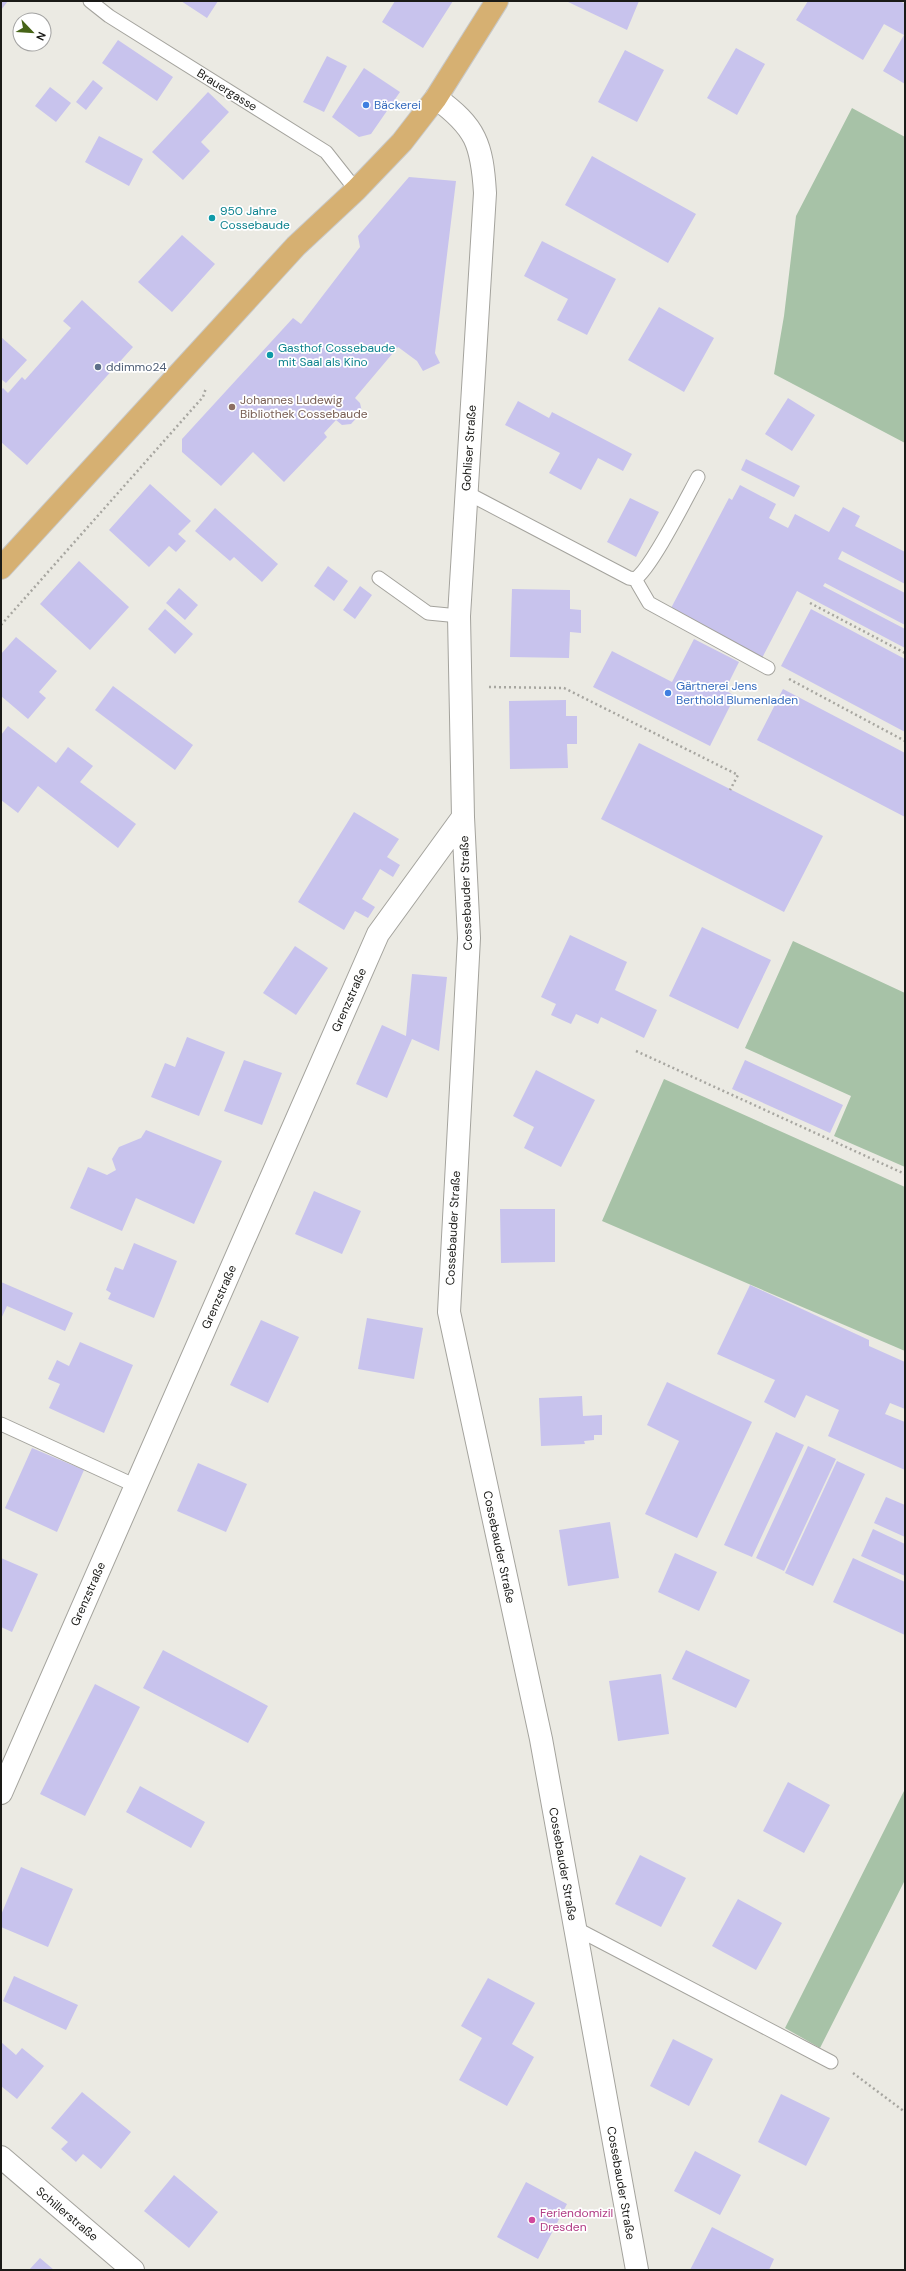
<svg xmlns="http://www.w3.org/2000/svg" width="906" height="2271" font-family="'DM Sans',sans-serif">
  <rect width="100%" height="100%" fill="#ebeae3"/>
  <path fill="#a7c2a7" d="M852,108L905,137V443L774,374L784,316L796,216Z
    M793,941L905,993V1167L834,1136L851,1096L745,1048Z
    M664,1079L905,1187V1351L602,1221Z
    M905,1789V1880L820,2048L785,2028Z"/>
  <path fill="#c8c3ed" d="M1,1H8L1,10Z
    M181,1H218L207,18Z
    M395,1H453L423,48L382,22Z
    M566,1H639L627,30Z
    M808,1H900L905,4V84L883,71L904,35L884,24L863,60L796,20Z
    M118,40L173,77L157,101L102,63Z
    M736,48L765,64L737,115L707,98Z
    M625,50L664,70L637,122L598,102Z
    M327,56L347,66L324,112L303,102Z
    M364,68L400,92L371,134L359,137L332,117Z
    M93,80L103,88L86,110L76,102Z
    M50,87L71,103L56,122L35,106Z
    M208,92L229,112L201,142L210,151L183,180L152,152Z
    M99,136L143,159L129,186L85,162Z
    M592,156L696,214L668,263L565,205Z
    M409,177L456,181L435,353L440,363L423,371L417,361L398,347L355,398L360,403L362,412L351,424L342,425L336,420L324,433L327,437L284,482L253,452L221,486L182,452V439L293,318L301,324L360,247L358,236Z
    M182,235L215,264L172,312L138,282Z
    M542,241L616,279L587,335L557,320L568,299L524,276Z
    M82,300L133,347L27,465L1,442V390L3,388L8,393L22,377L25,380L71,328L63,321Z
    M659,307L714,338L684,392L628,360Z
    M1,337L27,360L6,383L1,379Z
    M788,398L815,415L792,451L765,434Z
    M518,401L549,418L552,412L632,454L623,471L598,458L581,490L549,473L560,453L505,425Z
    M746,459L800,486L794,497L741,470Z
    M150,484L191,521L178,534L186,541L176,552L169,546L149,567L109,530Z
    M740,485L776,504L769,518L788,528L795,514L829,532L843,507L860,516L855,526L905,552V584L842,551L838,559L905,593V625L825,583L823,586L905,629V648L797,591L762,658L670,610L729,498L732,500Z
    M630,498L659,512L636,557L607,542Z
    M215,508L278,564L262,582L234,557L230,561L195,531Z
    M79,561L129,607L90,650L40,604Z
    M328,566L348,581L334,601L314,586Z
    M360,586L372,595L355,619L343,610Z
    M179,588L198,605L185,620L166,603Z
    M512,589L570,590V609L581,610V633L570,632L569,658L510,657Z
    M165,609L193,634L175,654L148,629Z
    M811,609L905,659V732L781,666Z
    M16,637L57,671L39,692L46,698L28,719L1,696V654Z
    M694,639L739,662L725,690L735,696L710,746L593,687L612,651L672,682Z
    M113,686L193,745L175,770L95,710Z
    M783,689L905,753V817L757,740Z
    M566,700V716H577V744H567L568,768L510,769L509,701Z
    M8,726L56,763L68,747L93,766L80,782L136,824L118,848L38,786L18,813L1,800V735Z
    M639,743L823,836L784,912L601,819Z
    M354,812L399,839L387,857L400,865L393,877L380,869L362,899L375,907L368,918L355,911L344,930L298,902Z
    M702,927L771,960L738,1029L669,996Z
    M570,935L627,962L615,990L657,1010L644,1038L601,1017L598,1024L576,1014L571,1024L551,1015L556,1004L541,997Z
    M295,946L328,968L296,1015L263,993Z
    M412,974L447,977L439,1051L412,1039L387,1098L356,1084L382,1025L406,1036Z
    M187,1037L225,1052L199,1116L151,1097L165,1063L175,1067Z
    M244,1060L282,1073L262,1125L224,1111Z
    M745,1060L843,1105L830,1133L732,1089Z
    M536,1070L595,1100L561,1167L524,1148L534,1127L513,1116Z
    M146,1130L222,1161L194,1224L136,1198L122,1231L70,1208L88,1167L107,1175L116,1170L112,1159L119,1147L141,1138Z
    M314,1191L361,1211L342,1254L295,1234Z
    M500,1209H555V1262L501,1263Z
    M134,1243L177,1261L154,1318L108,1299L111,1293L106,1290L115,1267L123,1270Z
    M1,1282L73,1313L65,1331L7,1306L1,1319Z
    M750,1285L869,1340V1346L905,1362V1409L890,1403L885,1414L905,1422V1470L828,1436L839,1410L806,1395L795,1418L764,1402L775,1380L717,1354Z
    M367,1318L423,1328L414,1379L358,1369Z
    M261,1320L299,1337L268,1403L230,1385Z
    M80,1342L133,1365L104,1433L49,1408L60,1384L48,1379L57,1360L69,1366Z
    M667,1382L752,1422L697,1538L645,1514L679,1441L647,1425Z
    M582,1396L583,1416L602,1415V1435H594V1440L584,1441L585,1444L541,1446L539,1398Z
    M776,1432L804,1445L752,1557L724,1545Z
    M808,1446L836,1459L784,1571L756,1558Z
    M32,1448L84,1470L57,1532L5,1508Z
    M837,1461L865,1474L813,1586L785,1573Z
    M198,1463L247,1484L226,1532L177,1511Z
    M886,1497L905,1505V1537L874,1523Z
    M610,1522L619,1578L568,1586L559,1530Z
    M873,1529L905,1544V1576L861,1556Z
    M675,1553L717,1572L699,1611L658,1592Z
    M1,1558L38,1574L12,1632L1,1627Z
    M853,1558L905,1582V1635L833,1602Z
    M163,1650L268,1706L248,1743L143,1688Z
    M686,1650L750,1680L736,1708L672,1679Z
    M661,1674L669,1734L618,1741L609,1681Z
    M95,1684L140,1707L85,1816L40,1794Z
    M788,1782L830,1805L804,1853L763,1831Z
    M140,1786L205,1822L191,1848L126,1812Z
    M640,1855L686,1878L661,1927L615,1904Z
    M21,1867L73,1889L48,1947L1,1927V1915Z
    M738,1899L782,1923L756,1970L712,1946Z
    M14,1976L78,2005L66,2030L3,2001Z
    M488,1978L535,2003L512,2044L534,2057L507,2106L459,2080L482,2038L461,2026Z
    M673,2039L713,2059L689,2106L650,2086Z
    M1,2042L16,2055L22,2048L44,2066L17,2099L1,2086Z
    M82,2092L131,2132L101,2169L83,2154L76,2162L61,2149L68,2142L51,2128Z
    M781,2094L830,2118L806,2166L758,2142Z
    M695,2151L741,2175L720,2215L674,2191Z
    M174,2175L218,2212L189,2248L144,2211Z
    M526,2182L567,2204L538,2259L497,2237Z
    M712,2227L774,2259L769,2270H690Z
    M40,2258L54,2270H29Z"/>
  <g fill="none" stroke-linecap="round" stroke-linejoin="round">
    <defs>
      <path id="lane" d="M90,1L109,16L326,152L356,190
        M467,493L629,578L635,579C651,569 687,497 698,477
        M379,578L428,613L459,616
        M635,579L649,603L768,668
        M1,1424L136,1486
        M575,1928L831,2062"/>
      <path id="street" d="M436,98C476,127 482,144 485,193L459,616L463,817L469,938L449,1312L541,1739L637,2270
        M1,1793L378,934L463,817
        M1,2157L133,2270"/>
      <path id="primary" d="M1,568L296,246L356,190L402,142L436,98L497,1"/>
    </defs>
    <use href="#lane" stroke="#a4a39d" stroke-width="15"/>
    <use href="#street" stroke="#a4a39d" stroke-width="24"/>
    <use href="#primary" stroke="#c8c8c7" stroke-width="24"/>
    <path stroke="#a7a6a0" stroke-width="2.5" stroke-dasharray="2 3" stroke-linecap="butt" d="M810,603L905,653
      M1,625L203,397L206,388
      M789,679L905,741
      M489,687L564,688L738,775L730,790
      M636,1051L905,1174
      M853,2073L905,2112"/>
    <use href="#lane" stroke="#fff" stroke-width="13"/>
    <use href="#street" stroke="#fff" stroke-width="22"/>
    <use href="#primary" stroke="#d6b072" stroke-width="22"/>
  </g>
  <g fill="#3f7fe0" stroke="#fff" stroke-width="1.5">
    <circle cx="366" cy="105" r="4"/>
    <circle cx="668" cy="693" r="4"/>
  </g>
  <g fill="#0f9aa8" stroke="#fff" stroke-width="1.5">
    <circle cx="212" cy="218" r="4"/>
    <circle cx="270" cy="355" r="4"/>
  </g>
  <circle fill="#5c6f8a" stroke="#fff" stroke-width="1.5" cx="98" cy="367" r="4"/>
  <circle fill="#8d6e63" stroke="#fff" stroke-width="1.5" cx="232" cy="407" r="4"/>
  <circle fill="#d1479c" stroke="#fff" stroke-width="1.5" cx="532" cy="2220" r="4"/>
  <g text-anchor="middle" stroke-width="3.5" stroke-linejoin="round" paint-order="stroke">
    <g font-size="12" fill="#1a1a17" stroke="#fff">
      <text transform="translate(227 90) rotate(32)" y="4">Brauergasse</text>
      <text transform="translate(469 448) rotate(-86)" y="4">Gohliser Straße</text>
      <text transform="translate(466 893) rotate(-92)" y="4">Cossebauder Straße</text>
      <text transform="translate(349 1000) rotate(-66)" y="4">Grenzstraße</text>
      <text transform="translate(453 1228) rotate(-87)" y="4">Cossebauder Straße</text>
      <text transform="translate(219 1297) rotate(-66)" y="4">Grenzstraße</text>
      <text transform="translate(499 1547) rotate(78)" y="4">Cossebauder Straße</text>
      <text transform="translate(88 1594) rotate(-66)" y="4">Grenzstraße</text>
      <text transform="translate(563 1864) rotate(80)" y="4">Cossebauder Straße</text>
      <text transform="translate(621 2183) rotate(80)" y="4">Cossebauder Straße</text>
      <text transform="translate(67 2214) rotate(40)" y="4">Schillerstraße</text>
    </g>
    <g font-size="12" fill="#366cbe" stroke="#fff" text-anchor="start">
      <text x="374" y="109">Bäckerei</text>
      <text x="676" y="690">Gärtnerei Jens<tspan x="676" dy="14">Berthold Blumenladen</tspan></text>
    </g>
    <g font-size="12" fill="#0d838f" stroke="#fff" text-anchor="start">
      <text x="220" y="215">950 Jahre<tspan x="220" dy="14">Cossebaude</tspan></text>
      <text x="278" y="352">Gasthof Cossebaude<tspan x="278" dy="14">mit Saal als Kino</tspan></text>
    </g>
    <g font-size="12" fill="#4e5e75" stroke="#fff" text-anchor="start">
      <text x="106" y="371">ddimmo24</text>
    </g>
    <g font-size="12" fill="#785e54" stroke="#fff" text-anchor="start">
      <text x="240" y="404">Johannes Ludewig<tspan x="240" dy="14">Bibliothek Cossebaude</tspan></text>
    </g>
    <g font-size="12" fill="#b23c85" stroke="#fff" text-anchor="start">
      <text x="540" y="2217">Feriendomizil<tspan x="540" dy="14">Dresden</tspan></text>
    </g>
  </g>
  <rect width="906" height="2271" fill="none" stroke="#1a1a17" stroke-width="4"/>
  <g transform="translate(32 32) rotate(115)"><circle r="19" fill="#ffffff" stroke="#a3a3a2"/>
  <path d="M0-3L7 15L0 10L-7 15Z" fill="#476417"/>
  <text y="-6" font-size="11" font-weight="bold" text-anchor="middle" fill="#1a1a17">N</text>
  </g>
</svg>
